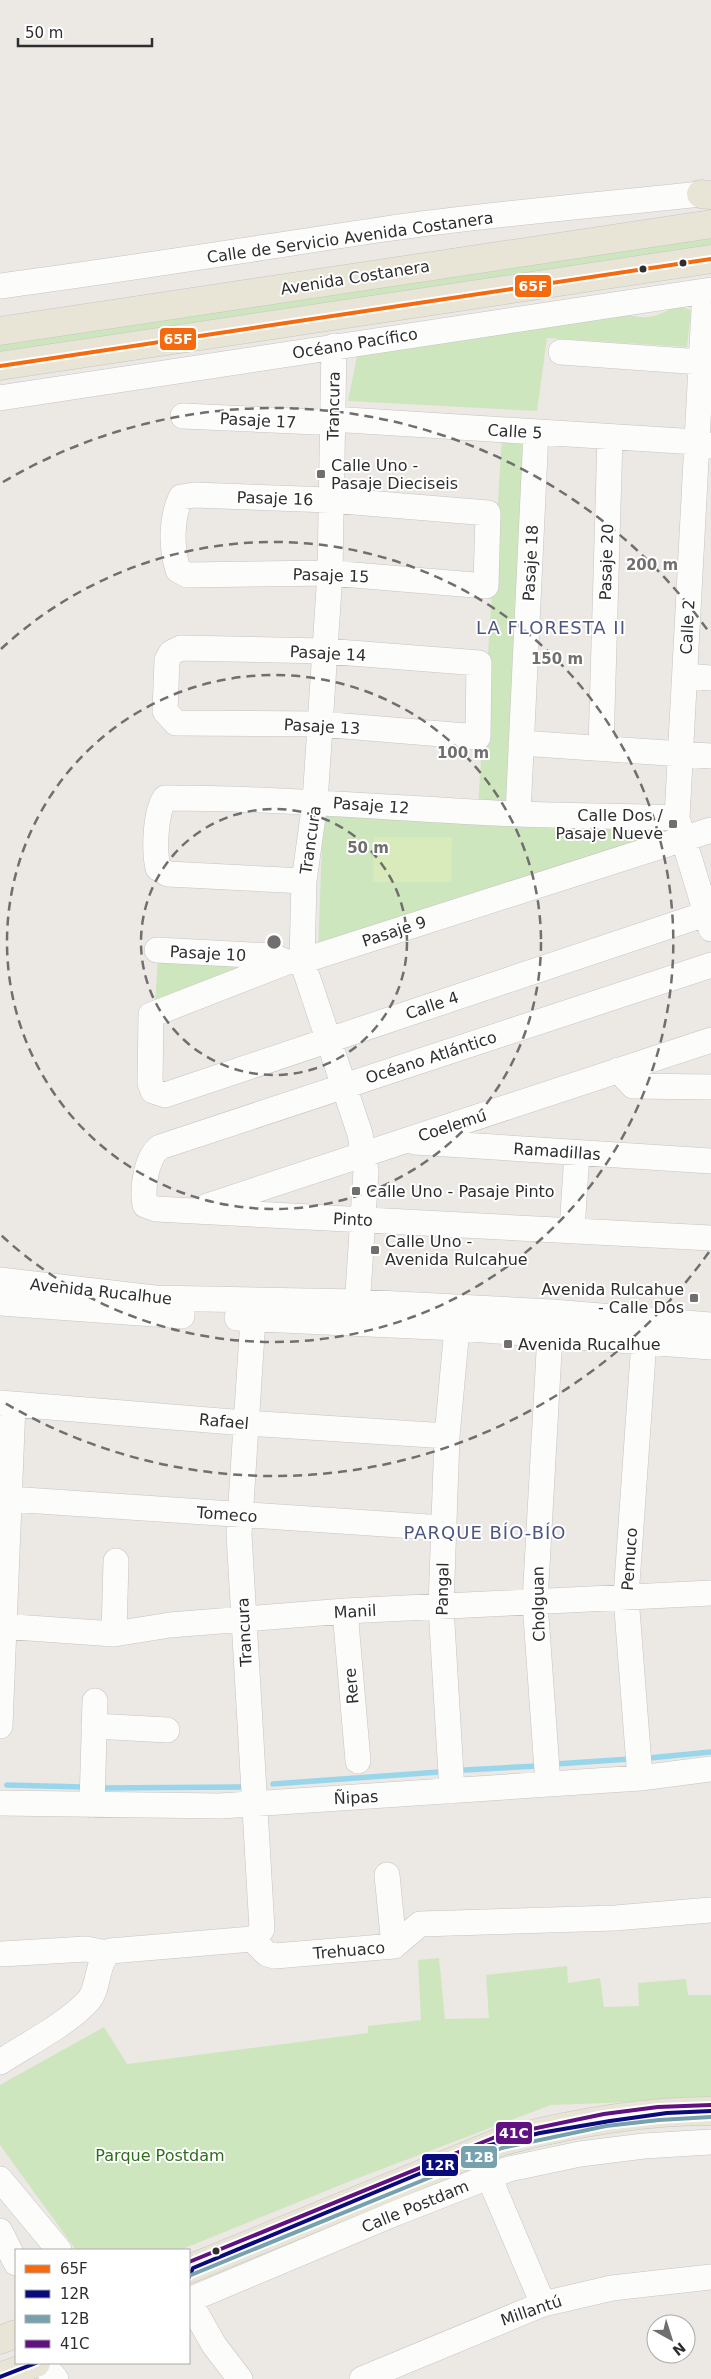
<svg xmlns="http://www.w3.org/2000/svg" width="711" height="2379" font-family="'DejaVu Sans',sans-serif">
  <rect width="100%" height="100%" fill="#ece8e4"/>
  <path fill="#cee6be" d="M711,234V247L0,354V341Z
    M679,306L691,310L687,347L547,338L537,411L348,401L357,356L629,315C653,321 657,314 679,306Z
    M502,439L532,441L508,809L478,807Z
    M323,816L670,822L681,832L318,950Z
    M158,957L243,967L155,1004Z
    M439,1958L445,2019L489,2018L486,1975L567,1966L568,1983L600,1978L604,2007L639,2006L638,1983L686,1979L688,1995H711V2099L551,2105L353,2180L180,2250H76L0,2145V2085L104,2027L127,2064L368,2033V2026L421,2020L418,1960Z"/>
  <path fill="#d9eabb" d="M374,837H452L451,882H373Z"/>
  <g fill="none" stroke-linecap="round" stroke-linejoin="round">
    <path stroke="#99d6ec" stroke-width="5.5" d="M649,1758L711,1752
      M556,1764L630,1759
      M465,1770L537,1766
      M273,1784L439,1772
      M7,1785L83,1787
      M101,1788L240,1787"/>
    <defs>
      <path id="minor" d="M0,286C129,269 257,248 385,229C490,214 596,205 701,194
        M705,291L677,818L711,929
        M334,346L330,573L315,802L304,881L302,961L360,1134L366,1171L356,1323
        M561,352L701,362
        M0,398L711,290
        M183,416L317,422L333,419L347,420L697,442L711,446
        M194,495L330,500L488,513L486,586L330,573L187,575L178,570C171,548 171,518 181,497Z
        M181,648L325,651L479,663L478,737L320,724L176,723L165,711L167,660L171,653Z
        M685,676L711,678
        M521,743L711,756
        M601,748L610,437
        M518,814L536,432
        M711,830L302,961L287,962L151,1015L150,1083L153,1091L165,1095L711,912
        M304,881L168,874L158,868C154,851 155,813 165,798C283,798 400,809 518,814C571,816 624,816 677,818
        M157,950L272,956L287,962
        M711,965L160,1147C146,1157 142,1189 145,1205L156,1209L711,1238
        M618,1070L633,1086L711,1087
        M415,1142L711,1161
        M207,1206L711,1040
        M572,1230L577,1153
        M0,1280L155,1298L359,1302L552,1312L711,1325
        M0,1303L182,1316
        M237,1318L457,1328L711,1347
        M0,1403L245,1423L447,1436
        M9,1499L444,1528
        M345,1611L358,1761
        M0,1626L114,1634L170,1625L345,1611L711,1593
        M114,1634L116,1561
        M0,1726L13,1404
        M94,1726L167,1730
        M640,1778L626,1597L644,1341
        M548,1784L535,1602L550,1334
        M452,1791L441,1607L447,1436L457,1328
        M0,1803L220,1806L640,1778L711,1769
        M92,1805L95,1701
        M387,1875L394,1946
        M252,1939L267,1954L275,1956L394,1946L420,1924L615,1918L711,1910
        M2,1954L86,1949L107,1953
        M0,2062C26,2045 69,2023 89,2000C100,1986 96,1961 110,1951L252,1939L256,1937L262,1929L239,1534L253,1319
        M489,2177L543,2304
        M0,2179L59,2250
        M0,2231L16,2263
        M189,2300L396,2213L509,2169L580,2154L644,2146L711,2142
        M189,2301L214,2345L240,2379
        M42,2363L56,2379
        M362,2379L543,2304L612,2288L711,2277"/>
      <path id="major" d="M701,194L711,195
        M0,331L711,224
        M0,366L711,259
        M189,2269L500,2142C568,2124 641,2111 711,2111
        M0,2340L16,2334
        M0,2377L36,2363"/>
    </defs>
    <use href="#minor" stroke="#c5c4c5" stroke-width="26"/>
    <use href="#major" stroke="#c6c5c4" stroke-width="29"/>
    <use href="#minor" stroke="#fcfcfb" stroke-width="25"/>
    <use href="#major" stroke="#e8e4d6" stroke-width="28"/>
    <defs>
      <path id="bus-1" d="M0,366L711,259"/>
      <path id="bus-2" d="M189,2277L193,2268L486,2146L540,2133L610,2121L667,2113L711,2111
        M0,2377L36,2363"/>
      <path id="bus-3" d="M191,2275L502,2148L606,2126L659,2120L711,2117"/>
      <path id="bus-4" d="M189,2262L498,2136L604,2114L658,2107L711,2105"/>
    </defs>
    <use href="#bus-1" stroke="#fff" stroke-width="8"/>
    <use href="#bus-2" stroke="#fff" stroke-width="8"/>
    <use href="#bus-3" stroke="#fff" stroke-width="8"/>
    <use href="#bus-4" stroke="#fff" stroke-width="8"/>
    <use href="#bus-1" stroke="#f56a0f" stroke-width="4"/>
    <use href="#bus-2" stroke="#0a0a7a" stroke-width="4"/>
    <use href="#bus-3" stroke="#75a2ae" stroke-width="4"/>
    <use href="#bus-4" stroke="#5f1280" stroke-width="4"/>
  </g>
  <g fill="none" stroke="#706f6e" stroke-width="2.5" stroke-dasharray="9 6">
    <circle cx="274" cy="942" r="133"/>
    <circle cx="274" cy="942" r="267"/>
    <path d="M1 649A400 400 0 1 1 1 1235"/>
    <path d="M709 1252A534 534 0 0 1 3 1402M3 482A534 534 0 0 1 709 632"/>
  </g>
  <g fill="#2e2e2e" stroke="#fff" stroke-width="2">
    <circle cx="683" cy="263" r="4.5"/>
    <circle cx="643" cy="269" r="4.5"/>
    <circle cx="216" cy="2251" r="4.5"/>
  </g>
  <g fill="#706f6e" stroke="#fff" stroke-width="2">
    <rect x="316" y="469" width="10" height="10" rx="2.5"/>
    <rect x="668" y="819" width="10" height="10" rx="2.5"/>
    <rect x="351" y="1186" width="10" height="10" rx="2.5"/>
    <rect x="370" y="1245" width="10" height="10" rx="2.5"/>
    <rect x="689" y="1293" width="10" height="10" rx="2.5"/>
    <rect x="503" y="1339" width="10" height="10" rx="2.5"/>
  </g>
  <g text-anchor="middle" stroke-width="4" stroke-linejoin="round" paint-order="stroke">
    <g font-size="16" fill="#2e2e2e" stroke="#fff">
      <text transform="translate(350 237) rotate(-8)" y="6">Calle de Servicio Avenida Costanera</text>
      <text transform="translate(355 277) rotate(-9)" y="6">Avenida Costanera</text>
      <text transform="translate(355 343) rotate(-9)" y="6">Océano Pacífico</text>
      <text transform="translate(333 406) rotate(-89)" y="6">Trancura</text>
      <text transform="translate(258 420) rotate(3)" y="6">Pasaje 17</text>
      <text transform="translate(515 431) rotate(3)" y="6">Calle 5</text>
      <text transform="translate(275 498) rotate(2)" y="6">Pasaje 16</text>
      <text transform="translate(606 562) rotate(-88)" y="6">Pasaje 20</text>
      <text transform="translate(530 563) rotate(-87)" y="6">Pasaje 18</text>
      <text transform="translate(331 575) rotate(2)" y="6">Pasaje 15</text>
      <text transform="translate(687 627) rotate(-87)" y="6">Calle 2</text>
      <text transform="translate(328 653) rotate(3)" y="6">Pasaje 14</text>
      <text transform="translate(322 726) rotate(3)" y="6">Pasaje 13</text>
      <text transform="translate(371 805) rotate(4)" y="6">Pasaje 12</text>
      <text transform="translate(310 840) rotate(-82)" y="6">Trancura</text>
      <text transform="translate(394 931) rotate(-18)" y="6">Pasaje 9</text>
      <text transform="translate(208 953) rotate(3)" y="6">Pasaje 10</text>
      <text transform="translate(432 1005) rotate(-19)" y="6">Calle 4</text>
      <text transform="translate(431 1057) rotate(-18)" y="6">Océano Atlántico</text>
      <text transform="translate(452 1125) rotate(-18)" y="6">Coelemu</text>
      <text transform="translate(557 1151) rotate(4)" y="6">Ramadillas</text>
      <text transform="translate(353 1219) rotate(3)" y="6">Pinto</text>
      <text transform="translate(101 1291) rotate(6)" y="6">Avenida Rucalhue</text>
      <text transform="translate(224 1421) rotate(5)" y="6">Rafael</text>
      <text transform="translate(227 1514) rotate(4)" y="6">Tomeco</text>
      <text transform="translate(629 1559) rotate(-86)" y="6">Pemuco</text>
      <text transform="translate(442 1589) rotate(-89)" y="6">Pangal</text>
      <text transform="translate(538 1604) rotate(-91)" y="6">Cholguan</text>
      <text transform="translate(355 1611) rotate(-3)" y="6">Manil</text>
      <text transform="translate(244 1632) rotate(-93)" y="6">Trancura</text>
      <text transform="translate(351 1686) rotate(-95)" y="6">Rere</text>
      <text transform="translate(356 1797) rotate(-3)" y="6">Ñipas</text>
      <text transform="translate(349 1950) rotate(-5)" y="6">Trehuaco</text>
      <text transform="translate(415 2206) rotate(-22)" y="6">Calle Postdam</text>
      <text transform="translate(531 2310) rotate(-19)" y="6">Millantú</text>
    </g>
    <g font-size="16" fill="#2e2e2e" stroke="#fff" text-anchor="start">
      <text x="331" y="471">Calle Uno -<tspan x="331" dy="18">Pasaje Dieciseis</tspan></text>
      <text x="663" y="821" text-anchor="end">Calle Dos /<tspan x="663" dy="18">Pasaje Nueve</tspan></text>
      <text x="366" y="1197">Calle Uno - Pasaje Pinto</text>
      <text x="385" y="1247">Calle Uno -<tspan x="385" dy="18">Avenida Rulcahue</tspan></text>
      <text x="684" y="1295" text-anchor="end">Avenida Rulcahue<tspan x="684" dy="18">- Calle Dos</tspan></text>
      <text x="518" y="1350">Avenida Rucalhue</text>
    </g>
    <g font-size="16" fill="#2c6e1b" stroke="#fff">
      <text x="160" y="2161">Parque Postdam</text>
    </g>
    <g font-size="18" letter-spacing="1" fill="#4d5680" stroke="#fff">
      <text x="551" y="634">LA FLORESTA II</text>
      <text x="485" y="1539">PARQUE BÍO-BÍO</text>
    </g>
  </g>
  <circle cx="274" cy="942" r="8" fill="#706f6e" stroke="#fff" stroke-width="2.5"/>
  <g font-size="15" text-anchor="middle" font-weight="bold" fill="#706f6e" stroke="#fff" stroke-width="4" stroke-linejoin="round" paint-order="stroke">
    <text x="652" y="570">200 m</text>
    <text x="557" y="664">150 m</text>
    <text x="463" y="758">100 m</text>
    <text x="368" y="853">50 m</text>
  </g>
  <g stroke="#fff" stroke-width="2">
    <rect x="514" y="274" width="38" height="24" rx="5" fill="#f56a0f"/>
    <rect x="159" y="327" width="38" height="24" rx="5" fill="#f56a0f"/>
    <rect x="495" y="2121" width="38" height="24" rx="5" fill="#5f1280"/>
    <rect x="460" y="2145" width="38" height="24" rx="5" fill="#75a2ae"/>
    <rect x="421" y="2153" width="38" height="24" rx="5" fill="#0a0a7a"/>
  </g>
  <g font-size="14" text-anchor="middle" font-weight="bold" fill="#fff">
    <text x="533" y="291">65F</text>
    <text x="178" y="344">65F</text>
    <text x="514" y="2138">41C</text>
    <text x="479" y="2162">12B</text>
    <text x="440" y="2170">12R</text>
  </g>
  <rect x="15" y="2249" width="175" height="115" fill="#ffffff" stroke="#ababab"/>
  <rect x="25" y="2265" width="25" height="8" fill="#f56a0f" stroke="#ababab"/>
  <text x="60" y="2274" font-size="15" fill="#2e2e2e">65F</text>
  <rect x="25" y="2290" width="25" height="8" fill="#0a0a7a" stroke="#ababab"/>
  <text x="60" y="2299" font-size="15" fill="#2e2e2e">12R</text>
  <rect x="25" y="2315" width="25" height="8" fill="#75a2ae" stroke="#ababab"/>
  <text x="60" y="2324" font-size="15" fill="#2e2e2e">12B</text>
  <rect x="25" y="2340" width="25" height="8" fill="#5f1280" stroke="#ababab"/>
  <text x="60" y="2349" font-size="15" fill="#2e2e2e">41C</text>
  <g transform="translate(671 2339) rotate(141)"><circle r="24" fill="#ffffff" stroke="#ababab"/>
  <path d="M0-4L9 19L0 12L-9 19Z" fill="#706f6e"/>
  <text y="-8" font-size="14" font-weight="bold" text-anchor="middle" fill="#2e2e2e">N</text>
  </g>
  <path d="M18 38v8h134v-8" fill="none" stroke="#2e2e2e" stroke-width="2.5"/>
  <text x="25" y="38" font-size="15" fill="#2e2e2e" stroke="#ffffff" stroke-width="4" paint-order="stroke">50 m</text>
</svg>
